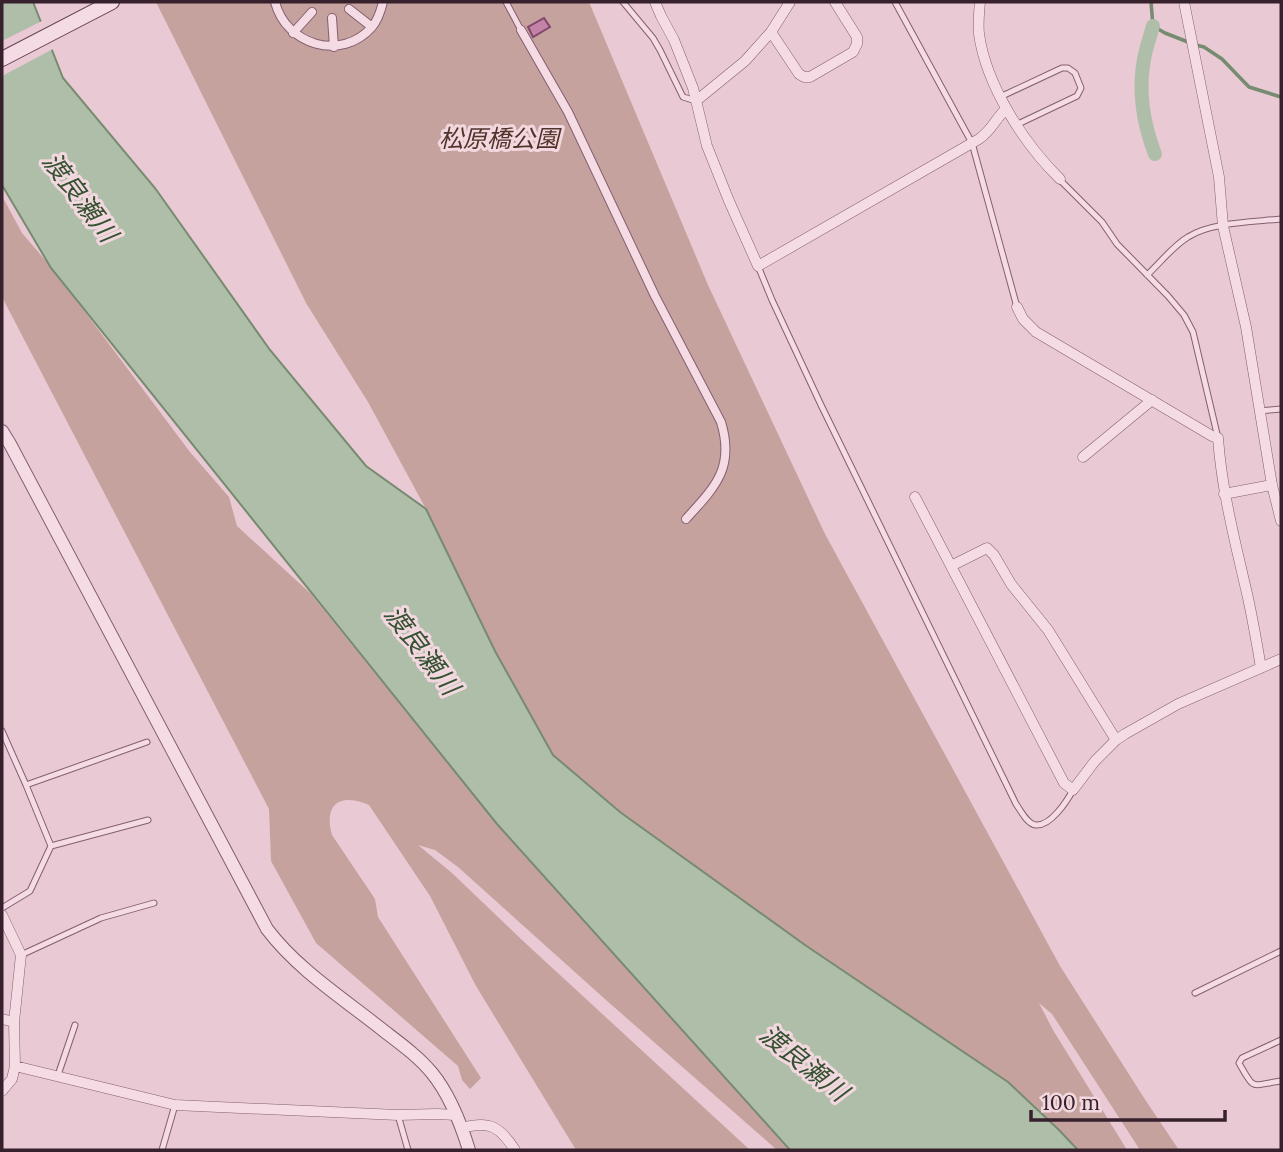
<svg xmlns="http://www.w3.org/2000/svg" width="1283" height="1152" font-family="Lora,'Noto Sans JP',serif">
  <rect width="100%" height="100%" fill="#e9c9d3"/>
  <path fill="#c6a29e" d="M156,2H589L708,285L825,534L1060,966L1146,1101L1179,1150H1140L1052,1014L1039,1003L1053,1030L1127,1150H1078L1058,1129L1008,1082L805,945L620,812L553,754L495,651L426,509L368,402L306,303Z
    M2,196L22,233L52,268L190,452L229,497L237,526L310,593L497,824L790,1150H777L606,1000L458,867L435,850L418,845L452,873L522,940L750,1150H576L476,986L430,896L369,805C341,793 323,803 332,835L375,899L378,917L481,1078L470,1089L462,1080L458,1066L316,943L271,861L269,809L2,297Z"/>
  <path fill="#afbea9" stroke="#778b70" stroke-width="2" d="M2,2H33L63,78L155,188L270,350L366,466L426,509L495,651L553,755L620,812L805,945L1008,1082L1058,1129L1078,1150H790L497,824L51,268L2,185Z"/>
  <path fill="#e9c9d3" d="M44,20L55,48L2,76V41Z"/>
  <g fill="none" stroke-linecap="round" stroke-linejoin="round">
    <path stroke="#778b70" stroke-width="3.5" d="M1151,2L1153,26L1165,33L1188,42
      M1196,45L1204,47L1222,59L1249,87L1281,97"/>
    <path stroke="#afbea9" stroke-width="14" d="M1153,26C1150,37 1146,48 1144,59C1138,92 1143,123 1155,154"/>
  </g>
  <path fill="#c383a9" stroke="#80486a" stroke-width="2" d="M544,18L550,27L533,37L528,27Z"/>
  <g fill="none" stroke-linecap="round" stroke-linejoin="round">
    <defs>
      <path id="service" d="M506,2L521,30
        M623,2L653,38L660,50L683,97L696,101
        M895,2L972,143L1017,307
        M1000,97L1062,68H1068L1075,73L1081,88L1077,96L1016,125
        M1060,180L1102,222L1117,244L1168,296L1184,315L1193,332L1218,438
        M758,266L772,300L821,405L1016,804C1021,811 1027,824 1036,825C1051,826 1067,801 1073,790
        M1147,275C1160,263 1173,246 1188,237C1211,222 1254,222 1281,219
        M1260,411L1281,409
        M2,731L26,785L51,846L30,891L2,908
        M26,785L147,742
        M51,846L148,820
        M21,955L101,918L154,903
        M1195,993L1281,951
        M1281,1040L1242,1058L1239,1063C1255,1092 1251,1085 1281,1081
        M58,1075L75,1025
        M398,1115L408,1150
        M162,1150L175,1105"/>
      <path id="pedestrian" d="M275,2C286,45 341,62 372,27C378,20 381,10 383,2
        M349,9L372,27
        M332,18L334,47
        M521,30L568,112L655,296L721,422C735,468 715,487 686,519
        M293,33L312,12"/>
      <path id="minor" d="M655,2L661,16L674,40L693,88L707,146L729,201L758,266L979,139C993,129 995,119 1006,109
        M980,2C979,12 978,24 979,34C986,85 1024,144 1060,179
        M1184,2L1219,177L1223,226L1246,327L1272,485L1281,521
        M771,32L799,74L804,77H810L853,52L857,44V37L835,2
        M696,101L745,61L771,32L790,2
        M1017,307L1023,319L1036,332L1212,436L1218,438C1222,493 1236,545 1248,598C1253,621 1257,644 1261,668
        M1083,457L1152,400
        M1224,494L1272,485
        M915,497L1064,783L1073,790L1095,761L1116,740L1125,734L1178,704L1281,659
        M951,566L987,548L994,555L1011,584L1048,630L1116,740
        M2,915L21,955L14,1022L15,1066L12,1079L2,1091
        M2,1019L14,1022
        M15,1066L175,1105L398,1115L437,1114L456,1115
        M462,1128C490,1120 500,1127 515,1150"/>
      <path id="tertiary" d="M2,431L10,444L267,929C298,970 344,999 384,1031C401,1044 419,1057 432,1073C450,1095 461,1124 469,1150"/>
      <path id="secondary" d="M2,59L112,2"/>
    </defs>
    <use href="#service" stroke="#835f71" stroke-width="7"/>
    <use href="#pedestrian" stroke="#835f71" stroke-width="10"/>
    <use href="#minor" stroke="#835f71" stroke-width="11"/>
    <use href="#tertiary" stroke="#835f71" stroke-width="14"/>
    <use href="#secondary" stroke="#654254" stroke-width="16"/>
    <use href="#service" stroke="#f5dbe3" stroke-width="5"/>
    <use href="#pedestrian" stroke="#f5dbe3" stroke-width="8"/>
    <use href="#minor" stroke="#f5dbe3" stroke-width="10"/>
    <use href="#tertiary" stroke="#f5dbe3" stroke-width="12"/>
    <use href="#secondary" stroke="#f5dbe3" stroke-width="14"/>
  </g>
  <g text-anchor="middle" stroke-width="6" stroke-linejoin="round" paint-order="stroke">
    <g font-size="24" font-style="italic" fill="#50332a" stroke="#f2d7df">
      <text x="499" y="147">松原橋公園</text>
    </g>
    <g font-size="26" font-style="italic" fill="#355332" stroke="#f2d7df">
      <text transform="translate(80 197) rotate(53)" y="9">渡良瀬川</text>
      <text transform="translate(422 650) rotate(53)" y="9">渡良瀬川</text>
      <text transform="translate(804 1063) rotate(39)" y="9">渡良瀬川</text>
    </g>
  </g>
  <rect width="1283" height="1152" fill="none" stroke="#36212c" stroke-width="7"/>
  <path d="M1031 1110v10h194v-10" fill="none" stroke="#36212c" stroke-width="3.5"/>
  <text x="1042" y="1110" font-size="21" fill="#36212c" stroke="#f2d7df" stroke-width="5" paint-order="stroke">100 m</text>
</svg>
